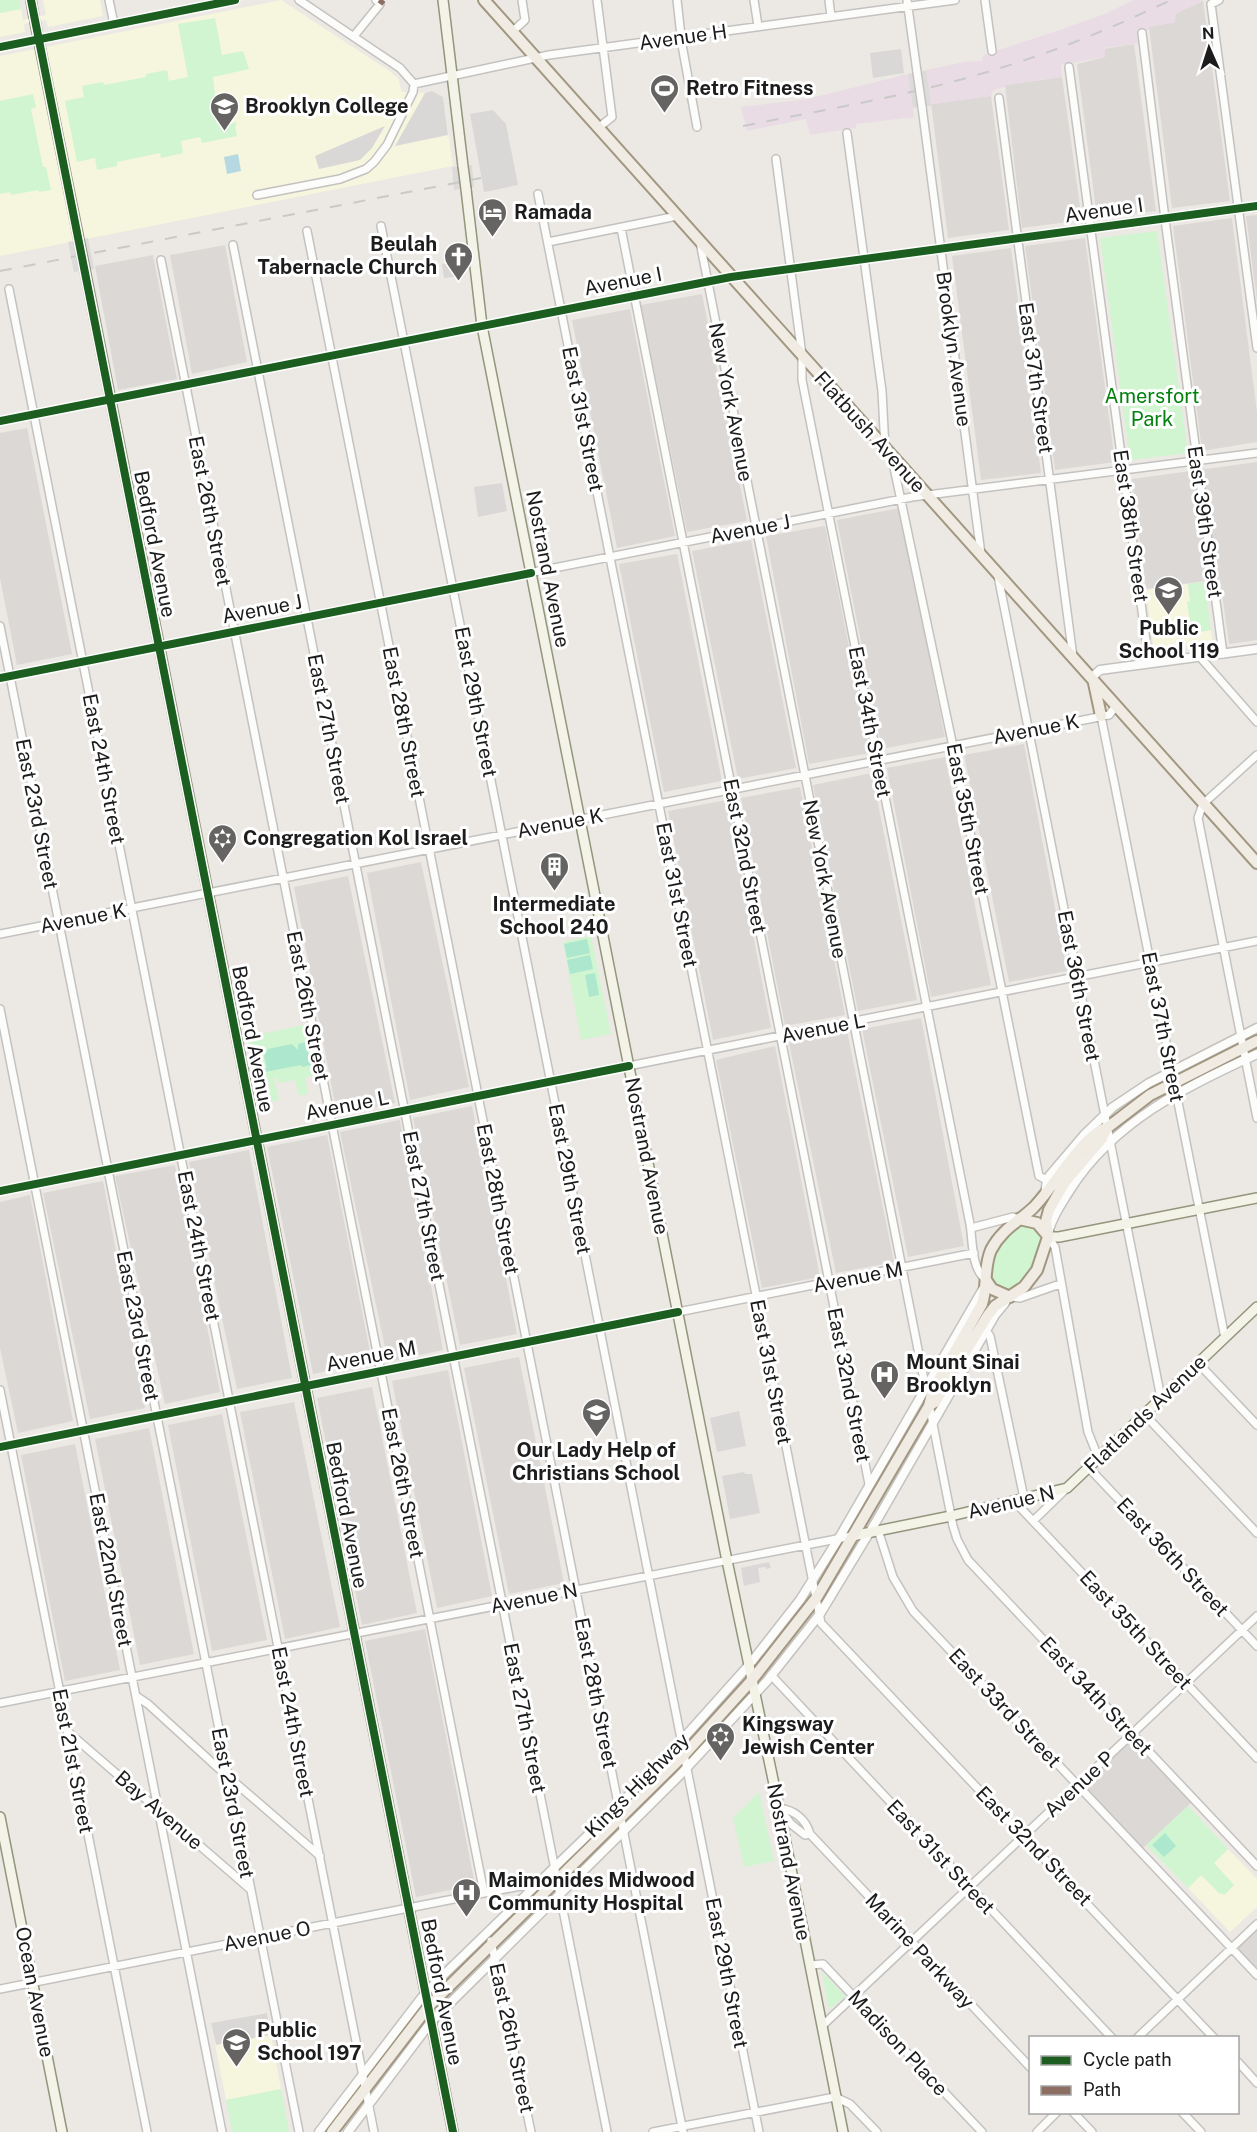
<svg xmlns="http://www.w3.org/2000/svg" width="1257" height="2132" font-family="'Public Sans',sans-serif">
  <rect width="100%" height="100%" fill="#ece9e4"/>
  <path fill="#dbd8d6" d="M1203,1L1230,201L1172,208L1149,27L1175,22V14Z
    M1134,44L1156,211L1097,217L1077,64L1105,57L1104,49Z
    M1062,77L1082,220L1022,228L1005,85Z
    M991,96L1009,230L948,238L931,103Z
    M1257,215V301L1246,216Z
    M1232,218L1257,412V442L1202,451L1173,226Z
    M1085,238L1115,462L1055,470L1025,246Z
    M225,245L247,362L192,374L170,255Z
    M1011,248L1041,473L981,480L952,256Z
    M153,255L177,379L118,390L95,266Z
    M702,294L747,521L687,532L641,305Z
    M630,309L675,536L617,548L572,320Z
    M27,428L72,654L17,665L0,578V433Z
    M1257,462V640L1229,644L1220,579L1146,589L1132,479Z
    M900,508L945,737L882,749L837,520Z
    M825,526L870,753L809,764L766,536Z
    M751,540L796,768L738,779L692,551Z
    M677,554L722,781L664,792L619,564Z
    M1024,744L1067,971L1009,982L964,755Z
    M945,757L991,985L931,997L887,768Z
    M872,773L917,1000L858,1011L813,785Z
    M800,787L845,1015L785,1026L741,798Z
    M727,800L771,1028L713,1040L668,811Z
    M421,862L469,1087L410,1100L367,873Z
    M348,876L395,1103L337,1115L294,887Z
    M921,1018L964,1246L908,1257L862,1029Z
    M847,1031L894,1262L836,1273L789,1043Z
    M775,1046L820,1277L762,1288L716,1060Z
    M472,1106L517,1334L460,1345L413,1118Z
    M400,1120L443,1350L388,1362L340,1132Z
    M327,1135L372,1362L313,1374L267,1147Z
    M249,1150L292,1378L237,1389L189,1162Z
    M175,1165L220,1392L165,1404L115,1176Z
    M103,1181L145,1408L90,1419L43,1193Z
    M30,1195L73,1421L18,1433L0,1348V1202Z
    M519,1357L564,1583L509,1594L464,1368Z
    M448,1370L492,1596L437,1608L392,1381Z
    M372,1387L417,1613L362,1625L317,1398Z
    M294,1402L340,1627L285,1639L240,1412Z
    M222,1414L267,1640L212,1651L168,1425Z
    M149,1428L194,1654L140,1665L95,1439Z
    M75,1444L120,1670L65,1681L21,1455Z
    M425,1629L475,1885L416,1897L365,1641Z
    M1132,1734L1194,1800L1140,1851L1078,1785Z
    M1257,1924V1975L1232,1948Z"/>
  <path fill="#eadce4" d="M1133,0H1204L1176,14L1175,22L1149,27V30L1139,32L1140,43L1105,48V57L1061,65L1062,77L1005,85V87L993,90L991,96L913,107L914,117L856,124V128L810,135L806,119L747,131L741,107L807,99L908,74L964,62L982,61L983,55L1063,29L1107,13Z"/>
  <path fill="#f6f5de" d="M43,0H100L103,16L48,27L46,20L24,24L25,32L0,37V13L21,9L23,20L46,15Z
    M281,0L388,70L398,78L402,92L425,93L432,91L443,97L453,166L0,256V56Z
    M1188,584L1195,633L1211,630L1213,643L1154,651L1146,590Z
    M1228,1849L1257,1879V1907L1230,1932L1188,1888L1201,1875L1224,1895L1234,1885L1213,1863Z
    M267,2013L281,2089L226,2100L211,2023Z"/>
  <path fill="#d0f5d0" d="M0,0H19L21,9L0,13Z
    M215,18L222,55L243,51L249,69L213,77L216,105H219L223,126L237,122L235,127L237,136L202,143L200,137L181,141L183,153L161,158L160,153L117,162V166L97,170L95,158L77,162L65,101L84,97L82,86L103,82L104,85L146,77V74L167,70L169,81L188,77L178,24Z
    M33,94L36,107L31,109L43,167H46L51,190L39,192L38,190L11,195L10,192L0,194V101Z
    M1157,231L1188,453L1130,460L1100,238Z
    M1204,582L1211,630L1194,633V628H1191L1187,602L1190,601L1188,584Z
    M591,936L611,1034L581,1040L563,942Z
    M303,1025L313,1076L305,1077L308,1094L299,1096L295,1080L279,1083L277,1078L274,1079L279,1100L269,1102L266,1090L270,1089L268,1080L256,1082L248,1037Z
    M1030,1224L1039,1230C1045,1253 1028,1289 1002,1291C998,1288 993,1284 992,1280C984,1260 1010,1226 1030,1224Z
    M759,1792L774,1861L744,1867L733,1818Z
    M1188,1806L1228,1849L1214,1863L1234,1885L1224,1895L1222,1893L1220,1894L1201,1875L1188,1888L1146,1845Z
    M822,1972L845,1996L831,2008L828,2006Z
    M281,2089L289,2132H232L226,2100Z"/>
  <path fill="#ace7ce" d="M587,939L590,953L567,958L564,944Z
    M590,955L593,969L570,974L567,960Z
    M595,973L599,995L589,997L585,975Z
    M306,1042L311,1065L302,1067L301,1065L259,1073V1070L267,1068L264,1056L268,1049L292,1044L298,1050V1044Z
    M1165,1833L1176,1846L1164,1857L1152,1845Z"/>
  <path fill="#dad8d6" d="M901,49L904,73L873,78L870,53Z
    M432,91L443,97L448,135L395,146L425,93Z
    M493,110L506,124L518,185L484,192L470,114Z
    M385,126L372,148L360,160L319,169L315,156Z
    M462,262L464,276L444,278L442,264Z
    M502,483L507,511L478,517L474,487Z
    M739,1411L746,1446L717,1452L710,1418Z
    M744,1472L745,1474H752L760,1513L730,1519L722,1476Z
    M769,1562L771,1568L766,1569V1567L758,1568L760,1582L744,1586L741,1568Z
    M267,2013L271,2035L216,2045L211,2023Z"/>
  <path fill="#b5d8e1" d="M238,154L241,171L227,174L224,157Z"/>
  <path fill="#dcdbd9" d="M926,71L931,106L913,108L908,74Z
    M472,165L474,187L454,190L452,167Z
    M88,238L94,269L74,272L68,242Z"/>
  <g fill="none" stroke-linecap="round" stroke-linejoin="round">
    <defs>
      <path id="minor" d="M109,0L114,24
        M597,0L612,117L598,128
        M677,0L682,45L697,127
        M754,0L758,26
        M829,0L831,17
        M907,0L917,72
        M985,0L992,51
        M1219,0L1211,4L1257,348
        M512,32L525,20L522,0
        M1142,33L1166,227L1223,654
        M354,36L380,4L376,0
        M0,47L235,0
        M1069,67L1149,663
        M414,84L549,55L955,0
        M999,98L1073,657
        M922,107L981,554
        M847,133L882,391L885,449
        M776,159L802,355V380L970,1224C973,1242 971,1268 986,1280
        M538,194L821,1623L1214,2038
        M257,195L340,179L366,169L374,162L387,145L413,92L414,84L400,68L299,0
        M381,226L759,2132
        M621,228L869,1484
        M307,231L683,2132
        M548,242L677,216
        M700,242L926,1390
        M233,245L607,2132
        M161,260L484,1893
        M9,289L374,2132
        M0,421L731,277L1257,206
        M892,458L951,737L1039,1176L1047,1180
        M998,576L1161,1398
        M0,626L299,2132
        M1200,657L1257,722
        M0,678L912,497L1257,453
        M1101,716L1225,1338
        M1257,755L1203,804L1198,818L1257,1118
        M0,934L1109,715L1116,706
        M0,1009L222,2132
        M0,1191L1257,941
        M971,1228L1013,1217L1019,1219
        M1048,1237L1055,1247L1088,1432L1098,1457
        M1011,1297L1020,1298L1060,1284
        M986,1331L990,1336L1024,1498
        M1198,1363L1257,1425
        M0,1390L147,2132
        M929,1404L953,1526L957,1539L968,1560L1257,1866
        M1144,1414L1257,1533
        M0,1447L974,1253
        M1089,1468L1257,1646
        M1014,1501L1257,1758
        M1033,1521L1066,1489
        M878,1530L893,1577L913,1611L1257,1975
        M771,1675L1112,2038
        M136,1696L148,1704L217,1767L320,1856
        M0,1703L852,1536
        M67,1731L250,1889
        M779,1808C794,1810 806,1819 810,1834L1030,2067
        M781,1811L791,1824L805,1835L810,1834
        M491,1941L531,2132
        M810,1965L823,1964L982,2132
        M0,1989L484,1893L526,1885L534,1887
        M822,2026L1257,1616
        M1137,2038L1257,1924
        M1238,2062L1257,2083
        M1073,2112L1092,2132
        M1182,2112L1201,2132
        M653,2132L835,2097L850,2104L877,2132
        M1037,2132L1057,2112"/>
      <path id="tertiary" d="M1091,678L1100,670L1257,649
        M1045,1195L1047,1180L1050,1175L1084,1135L1113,1107L1149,1083L1257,1028
        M1049,1230C1053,1215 1062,1203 1070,1190C1113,1122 1186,1086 1257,1054
        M319,2132L426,1992L624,1800L681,1741L749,1665L800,1600L839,1538L983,1289
        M348,2132L431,2022L680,1775L767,1681L820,1614L877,1520L995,1315L1005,1303"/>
      <path id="secondary" d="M31,0L34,17
        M443,0L463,166
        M35,22L79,240
        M466,189L482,326L725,1551L779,1808L843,2132
        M85,270L453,2132
        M1048,1237H1059L1257,1198
        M852,1536L951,1516L1067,1488L1257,1307
        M0,1817L62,2132"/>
      <path id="primary" d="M484,0L1257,863
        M1094,683L1101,716
        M1019,1219L1037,1223L1048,1236
        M986,1280L992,1289L1010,1297
        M930,1405L935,1402L988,1315L995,1306L1024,1287L1037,1270L1048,1237L1046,1221L1049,1210L1065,1182L1100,1141L1107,1128L1150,1095L1257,1041
        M332,2132L428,2007L684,1755L752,1680L817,1597L929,1406L933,1390L982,1304C988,1286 983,1268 991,1250C1001,1230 1018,1222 1033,1208C1052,1190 1084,1133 1107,1128"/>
    </defs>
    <use href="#minor" stroke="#c4c2c0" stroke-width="10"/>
    <use href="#tertiary" stroke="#c4c2c0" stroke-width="11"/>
    <use href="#secondary" stroke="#93957c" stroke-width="12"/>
    <use href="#primary" stroke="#a29781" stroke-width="14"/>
    <use href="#minor" stroke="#fcfcfb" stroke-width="7"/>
    <use href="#tertiary" stroke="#fcfcfb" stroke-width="8"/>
    <use href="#secondary" stroke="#f3f3e8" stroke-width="9"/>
    <use href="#primary" stroke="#f0ebe3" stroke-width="10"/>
    <path stroke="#c9c9c8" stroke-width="2" stroke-dasharray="12 12" stroke-linecap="butt" d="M743,126C828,109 914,95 997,69C1057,51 1114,27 1171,0
      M0,271L481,178"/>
    <defs>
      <path id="minor-bridge" d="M917,72L922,107"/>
      <path id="secondary-bridge" d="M463,166L466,189
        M79,240L85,270"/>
    </defs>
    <use href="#minor-bridge" stroke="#c4c2c0" stroke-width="10" stroke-linecap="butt"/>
    <use href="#secondary-bridge" stroke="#93957c" stroke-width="12" stroke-linecap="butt"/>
    <use href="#minor-bridge" stroke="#fcfcfb" stroke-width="7"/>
    <use href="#secondary-bridge" stroke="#f3f3e8" stroke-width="9"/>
    <path stroke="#8d6e63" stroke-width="6" stroke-dasharray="12 6" stroke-linecap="butt" d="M380,4L383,0"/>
    <defs>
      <path id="cycleway" d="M31,0L453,2132
        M0,47L235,0
        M0,421L731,277L1257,206
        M0,678L531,573
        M0,1191L629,1066
        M0,1447L678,1312"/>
    </defs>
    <use href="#cycleway" stroke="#fff" stroke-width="11"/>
    <use href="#cycleway" stroke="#1b5e20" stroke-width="8"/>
  </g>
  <defs>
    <symbol id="stadium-pin" viewBox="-11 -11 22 30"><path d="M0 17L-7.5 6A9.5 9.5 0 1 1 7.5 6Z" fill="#656462" stroke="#fff"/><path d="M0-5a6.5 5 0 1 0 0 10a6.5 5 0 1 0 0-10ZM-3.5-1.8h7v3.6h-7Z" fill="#fff"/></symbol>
    <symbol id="university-pin" viewBox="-11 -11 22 30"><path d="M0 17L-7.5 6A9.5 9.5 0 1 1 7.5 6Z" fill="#656462" stroke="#fff"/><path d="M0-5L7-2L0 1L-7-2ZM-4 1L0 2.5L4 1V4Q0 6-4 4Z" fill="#fff"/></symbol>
    <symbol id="hotel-pin" viewBox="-11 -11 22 30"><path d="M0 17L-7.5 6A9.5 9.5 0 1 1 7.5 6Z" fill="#656462" stroke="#fff"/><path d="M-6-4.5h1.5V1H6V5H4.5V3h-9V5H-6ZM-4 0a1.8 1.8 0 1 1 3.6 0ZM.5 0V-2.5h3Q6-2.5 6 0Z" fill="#fff"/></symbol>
    <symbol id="church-pin" viewBox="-11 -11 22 30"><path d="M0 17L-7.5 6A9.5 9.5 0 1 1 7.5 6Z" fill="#656462" stroke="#fff"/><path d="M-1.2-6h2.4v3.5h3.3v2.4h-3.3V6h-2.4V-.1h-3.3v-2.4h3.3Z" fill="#fff"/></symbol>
    <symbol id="school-pin" viewBox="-11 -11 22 30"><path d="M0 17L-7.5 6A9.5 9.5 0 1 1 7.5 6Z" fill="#656462" stroke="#fff"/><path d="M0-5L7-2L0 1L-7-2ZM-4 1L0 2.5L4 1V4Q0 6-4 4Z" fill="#fff"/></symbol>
    <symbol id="synagogue-pin" viewBox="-11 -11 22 30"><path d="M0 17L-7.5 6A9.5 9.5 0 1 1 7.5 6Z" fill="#656462" stroke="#fff"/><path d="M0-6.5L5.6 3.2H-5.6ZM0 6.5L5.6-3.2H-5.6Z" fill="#fff"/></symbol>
    <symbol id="building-pin" viewBox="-11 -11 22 30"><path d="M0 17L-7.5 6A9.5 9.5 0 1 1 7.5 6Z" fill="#656462" stroke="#fff"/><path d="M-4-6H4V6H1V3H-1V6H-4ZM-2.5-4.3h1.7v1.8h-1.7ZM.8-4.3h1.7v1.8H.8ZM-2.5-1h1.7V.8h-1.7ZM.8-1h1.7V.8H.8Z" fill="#fff"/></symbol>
    <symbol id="hospital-pin" viewBox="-11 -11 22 30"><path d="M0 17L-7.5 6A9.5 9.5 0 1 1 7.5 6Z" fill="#656462" stroke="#fff"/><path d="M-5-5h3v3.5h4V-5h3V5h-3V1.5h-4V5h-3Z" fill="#fff"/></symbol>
  </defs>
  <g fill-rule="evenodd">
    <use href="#stadium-pin" x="648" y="72" width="33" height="45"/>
    <use href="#university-pin" x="208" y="90" width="33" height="45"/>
    <use href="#hotel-pin" x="476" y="196" width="33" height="45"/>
    <use href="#church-pin" x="442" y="240" width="33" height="45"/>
    <use href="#school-pin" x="1152" y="574" width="33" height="45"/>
    <use href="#synagogue-pin" x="206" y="822" width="33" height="45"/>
    <use href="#building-pin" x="538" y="850" width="33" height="45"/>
    <use href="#hospital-pin" x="868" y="1358" width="33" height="45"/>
    <use href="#school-pin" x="580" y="1396" width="33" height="45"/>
    <use href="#synagogue-pin" x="704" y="1720" width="33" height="45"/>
    <use href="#hospital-pin" x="450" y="1876" width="33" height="45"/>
    <use href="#school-pin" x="220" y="2026" width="33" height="45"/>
  </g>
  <g text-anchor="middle" stroke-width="6" stroke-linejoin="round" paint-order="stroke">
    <g font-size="20" fill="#1c1c1c" stroke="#fff">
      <text transform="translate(683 37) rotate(-8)" y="7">Avenue H</text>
      <text transform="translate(1104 210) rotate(-8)" y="7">Avenue I</text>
      <text transform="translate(623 281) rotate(-11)" y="7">Avenue I</text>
      <text transform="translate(954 349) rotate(82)" y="7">Brooklyn Avenue</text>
      <text transform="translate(1036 378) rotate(82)" y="7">East 37th Street</text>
      <text transform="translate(731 402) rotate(79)" y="7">New York Avenue</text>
      <text transform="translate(583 419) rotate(79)" y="7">East 31st Street</text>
      <text transform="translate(870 432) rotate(48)" y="7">Flatbush Avenue</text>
      <text transform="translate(210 511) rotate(79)" y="7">East 26th Street</text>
      <text transform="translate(1205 522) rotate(82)" y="7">East 39th Street</text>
      <text transform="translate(1131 526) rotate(82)" y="7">East 38th Street</text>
      <text transform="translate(750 529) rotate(-11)" y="7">Avenue J</text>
      <text transform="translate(155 544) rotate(79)" y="7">Bedford Avenue</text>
      <text transform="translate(548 569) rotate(79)" y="7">Nostrand Avenue</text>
      <text transform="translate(262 609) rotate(-11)" y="7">Avenue J</text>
      <text transform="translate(476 702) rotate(79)" y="7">East 29th Street</text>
      <text transform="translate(404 722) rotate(79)" y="7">East 28th Street</text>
      <text transform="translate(870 722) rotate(79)" y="7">East 34th Street</text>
      <text transform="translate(329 729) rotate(79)" y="7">East 27th Street</text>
      <text transform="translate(1036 729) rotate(-11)" y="7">Avenue K</text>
      <text transform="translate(104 769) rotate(79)" y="7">East 24th Street</text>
      <text transform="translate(37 814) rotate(79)" y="7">East 23rd Street</text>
      <text transform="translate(968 819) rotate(79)" y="7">East 35th Street</text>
      <text transform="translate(560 823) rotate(-11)" y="7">Avenue K</text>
      <text transform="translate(745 856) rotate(79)" y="7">East 32nd Street</text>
      <text transform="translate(825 879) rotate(79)" y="7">New York Avenue</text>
      <text transform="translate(677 895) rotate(79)" y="7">East 31st Street</text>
      <text transform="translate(83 918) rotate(-11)" y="7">Avenue K</text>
      <text transform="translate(1079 986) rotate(79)" y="7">East 36th Street</text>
      <text transform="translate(308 1006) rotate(79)" y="7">East 26th Street</text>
      <text transform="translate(1163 1027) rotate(79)" y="7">East 37th Street</text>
      <text transform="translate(823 1028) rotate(-11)" y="7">Avenue L</text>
      <text transform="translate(253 1039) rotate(79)" y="7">Bedford Avenue</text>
      <text transform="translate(347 1105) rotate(-11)" y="7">Avenue L</text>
      <text transform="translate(647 1156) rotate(79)" y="7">Nostrand Avenue</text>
      <text transform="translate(570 1179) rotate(79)" y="7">East 29th Street</text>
      <text transform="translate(498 1199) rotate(79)" y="7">East 28th Street</text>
      <text transform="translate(424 1206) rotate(79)" y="7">East 27th Street</text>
      <text transform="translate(199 1246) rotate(79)" y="7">East 24th Street</text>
      <text transform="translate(858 1277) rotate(-11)" y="7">Avenue M</text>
      <text transform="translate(138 1326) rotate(79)" y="7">East 23rd Street</text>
      <text transform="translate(371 1356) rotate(-11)" y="7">Avenue M</text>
      <text transform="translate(771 1372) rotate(79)" y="7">East 31st Street</text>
      <text transform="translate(849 1385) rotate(79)" y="7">East 32nd Street</text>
      <text transform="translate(1145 1414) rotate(-44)" y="7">Flatlands Avenue</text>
      <text transform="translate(403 1483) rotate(79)" y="7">East 26th Street</text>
      <text transform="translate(1011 1502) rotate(-13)" y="7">Avenue N</text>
      <text transform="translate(347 1515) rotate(79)" y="7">Bedford Avenue</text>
      <text transform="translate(1173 1557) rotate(47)" y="7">East 36th Street</text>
      <text transform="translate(111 1570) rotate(79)" y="7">East 22nd Street</text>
      <text transform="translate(534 1598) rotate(-11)" y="7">Avenue N</text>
      <text transform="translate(1136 1630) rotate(47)" y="7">East 35th Street</text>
      <text transform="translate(596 1693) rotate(79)" y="7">East 28th Street</text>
      <text transform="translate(1096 1696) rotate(47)" y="7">East 34th Street</text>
      <text transform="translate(1005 1708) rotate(47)" y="7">East 33rd Street</text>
      <text transform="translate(525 1718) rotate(79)" y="7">East 27th Street</text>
      <text transform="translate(293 1722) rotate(79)" y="7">East 24th Street</text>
      <text transform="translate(73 1761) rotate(79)" y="7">East 21st Street</text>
      <text transform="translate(1079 1784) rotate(-43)" y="7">Avenue P</text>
      <text transform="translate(637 1785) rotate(-45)" y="7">Kings Highway</text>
      <text transform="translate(233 1803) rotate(79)" y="7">East 23rd Street</text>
      <text transform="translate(159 1810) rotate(41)" y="7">Bay Avenue</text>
      <text transform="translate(1034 1846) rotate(46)" y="7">East 32nd Street</text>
      <text transform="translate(941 1857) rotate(47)" y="7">East 31st Street</text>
      <text transform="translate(789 1862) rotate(79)" y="7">Nostrand Avenue</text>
      <text transform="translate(267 1936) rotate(-11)" y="7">Avenue O</text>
      <text transform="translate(920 1951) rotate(47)" y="7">Marine Parkway</text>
      <text transform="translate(727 1973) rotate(79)" y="7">East 29th Street</text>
      <text transform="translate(35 1992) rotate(79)" y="7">Ocean Avenue</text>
      <text transform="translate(442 1992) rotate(79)" y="7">Bedford Avenue</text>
      <text transform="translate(512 2038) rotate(78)" y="7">East 26th Street</text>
      <text transform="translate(898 2043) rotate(47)" y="7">Madison Place</text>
    </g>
    <g font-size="20" font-weight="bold" fill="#1c1c1c" stroke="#fff" text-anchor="start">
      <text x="686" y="95">Retro Fitness</text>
      <text x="245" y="113">Brooklyn College</text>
      <text x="514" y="219">Ramada</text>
      <text x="437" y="251" text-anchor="end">Beulah<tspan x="437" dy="23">Tabernacle Church</tspan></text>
      <text x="1169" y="635" text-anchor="middle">Public<tspan x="1169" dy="23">School 119</tspan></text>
      <text x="243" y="845">Congregation Kol Israel</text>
      <text x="554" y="911" text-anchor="middle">Intermediate<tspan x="554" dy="23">School 240</tspan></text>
      <text x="906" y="1369">Mount Sinai<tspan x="906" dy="23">Brooklyn</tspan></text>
      <text x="596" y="1457" text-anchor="middle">Our Lady Help of<tspan x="596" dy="23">Christians School</tspan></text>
      <text x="742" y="1731">Kingsway<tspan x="742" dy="23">Jewish Center</tspan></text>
      <text x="488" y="1887">Maimonides Midwood<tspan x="488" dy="23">Community Hospital</tspan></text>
      <text x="257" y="2037">Public<tspan x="257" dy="23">School 197</tspan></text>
    </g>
    <g font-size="20" fill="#03820f" stroke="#fff">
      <text x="1152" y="403">Amersfort<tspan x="1152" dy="23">Park</tspan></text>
    </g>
  </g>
  <rect x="1029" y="2036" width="210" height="78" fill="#ffffff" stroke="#a4a4a4" stroke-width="1.5"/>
  <rect x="1041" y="2056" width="30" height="9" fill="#1b5e20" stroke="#a4a4a4" stroke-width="1.5"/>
  <text x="1083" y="2066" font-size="18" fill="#1c1c1c">Cycle path</text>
  <rect x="1041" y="2086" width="30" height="9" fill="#8d6e63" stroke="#a4a4a4" stroke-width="1.5"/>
  <text x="1083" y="2096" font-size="18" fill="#1c1c1c">Path</text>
  <g transform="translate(1209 48) rotate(357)" stroke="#ffffff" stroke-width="4.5" paint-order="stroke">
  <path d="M0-4.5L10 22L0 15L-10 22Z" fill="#1c1c1c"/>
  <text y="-9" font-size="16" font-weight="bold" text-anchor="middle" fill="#1c1c1c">N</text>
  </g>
</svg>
